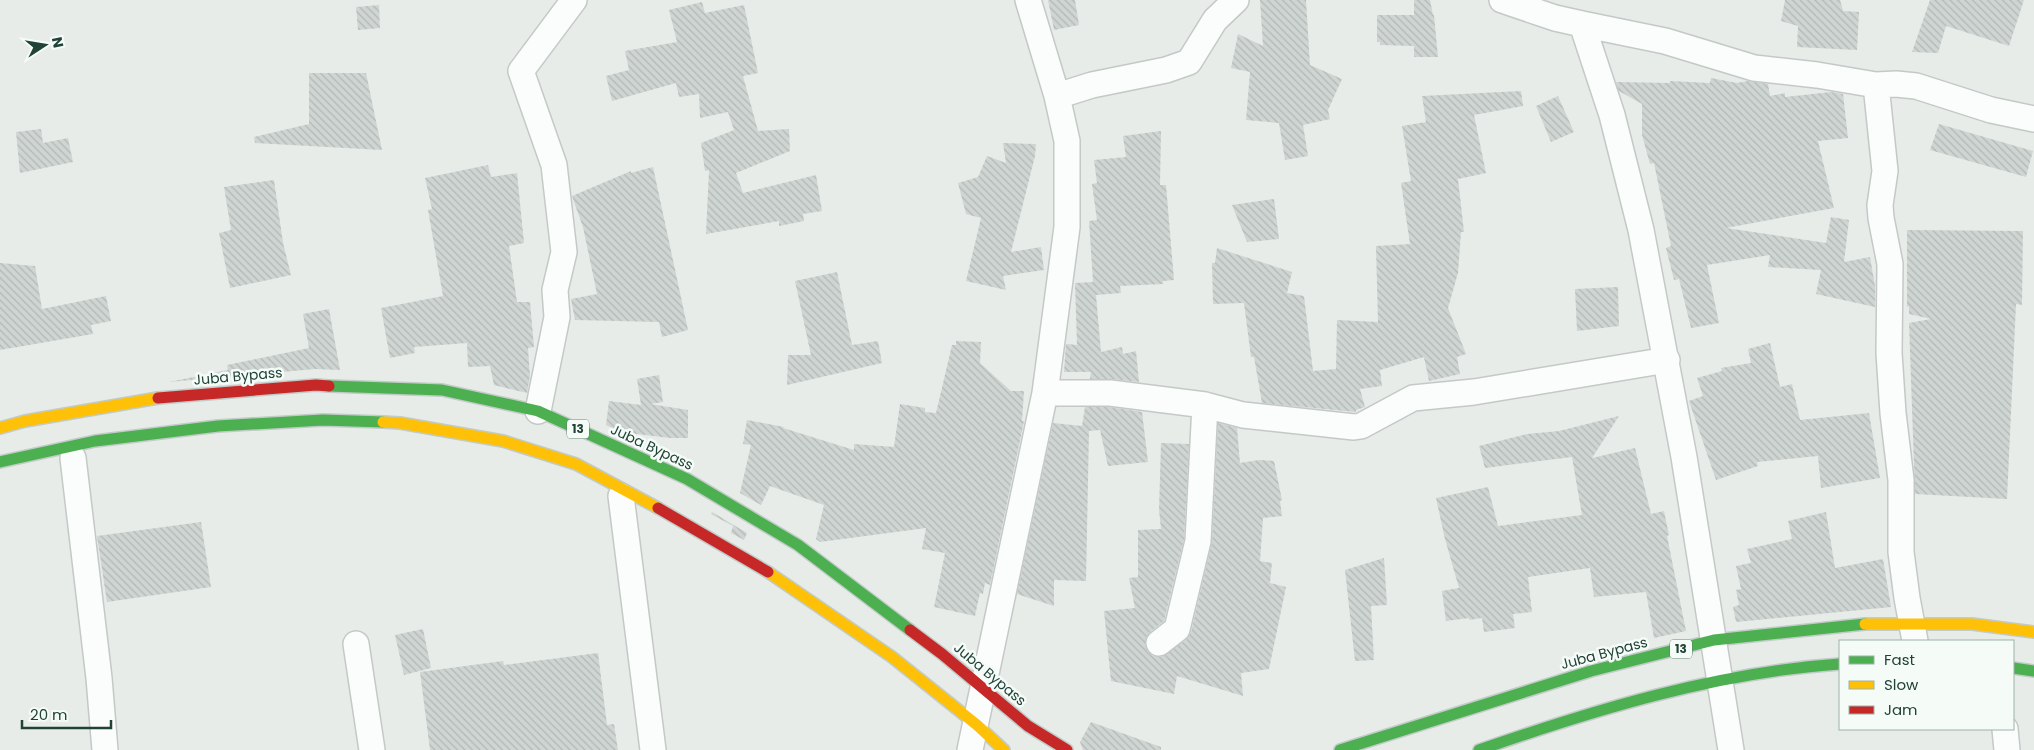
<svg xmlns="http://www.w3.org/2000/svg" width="2034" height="750" font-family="Poppins,sans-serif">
  <defs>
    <pattern id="building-back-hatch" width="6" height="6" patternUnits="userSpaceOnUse" patternTransform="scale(1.25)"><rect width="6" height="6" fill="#cfd5d2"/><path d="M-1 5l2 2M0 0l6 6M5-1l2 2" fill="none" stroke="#b1b8b5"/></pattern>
  </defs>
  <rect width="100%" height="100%" fill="#e7ece9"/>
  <path fill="url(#building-back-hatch)" d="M1048,0H1075L1079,25L1054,30Z
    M1260,0H1306L1310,65L1342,79L1328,110L1330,119L1303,125L1308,156L1285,160L1279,123L1246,120L1250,72L1231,68L1238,34L1263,46Z
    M1414,0H1430L1433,15H1434L1438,57H1414V46L1380,45V42H1377V15H1414Z
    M1785,0H1840L1843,11L1859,12L1857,50L1797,47L1798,26L1781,21Z
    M1930,0H2024L2009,46L1946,26L1938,53L1912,52Z
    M702,2L705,13L744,5L758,73L743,76L758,131L789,129L790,151L736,173L743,193L816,175L822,211L803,214L804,221L779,226V221L706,234L709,170L705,171L701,143L734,130L728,112L700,118L699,94L679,97L676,83L612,101L606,76L629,70L625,51L677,42L669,10Z
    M379,5L380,28L358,30L356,7Z
    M309,73H366L382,150L255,143L254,137L309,124Z
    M1711,78L1737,83L1748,81L1768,84L1770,96L1785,93V97L1831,92L1843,94L1848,138L1818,141L1834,208L1726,228L1826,243L1831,217L1849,220L1844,262L1870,257L1875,286V307L1816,294L1821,270L1768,267L1770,255L1707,265L1719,323L1691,328L1679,279L1674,280L1666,248L1671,246L1654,163L1650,164L1642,135V104L1619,91L1616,82L1670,83V81L1710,83Z
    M1521,91L1523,106L1474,115L1486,173L1458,179L1464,232H1461L1458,273L1448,308L1466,354L1457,357L1460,374L1429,381L1424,357L1380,370L1382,386L1360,389L1365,407L1356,410V412L1262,403L1254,357H1251L1244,303L1213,304L1212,263H1215L1217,248L1292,272L1287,293L1304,296L1313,371L1336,369L1337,320L1378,322L1376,246L1410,244L1401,183L1411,181L1402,126L1426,122L1422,96Z
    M1558,96L1574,132L1551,142L1536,106Z
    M1939,124L2033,151L2026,177L1930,150Z
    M41,129L43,143L68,138L73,162L20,173L16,132Z
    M1161,131L1160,185H1166L1174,280L1163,281V284L1120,286L1121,293L1096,295L1101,352L1122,347L1123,354L1136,351L1139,382L1112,379H1090L1091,372H1064L1066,344L1077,345L1075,283L1093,282L1089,221L1097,220L1092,184L1097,183L1094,160L1126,157L1123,136Z
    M1003,143L1036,144L1035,156L1011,252L1041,247L1044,270L1003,276L1006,290L966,281L981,218L966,214L958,183L978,177L987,156L1006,163Z
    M488,165L491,177L517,173L524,243L509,246L517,302H530L534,347L528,348L530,376L527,393L494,385L490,366L468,367L467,343L414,347L415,353L390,358L381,308L443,296L428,210L432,209L425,178Z
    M653,167L688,330L662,337L659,322L575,320L571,299L597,294L583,227L572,196L631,171V173Z
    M274,180L283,243L291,275L230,288L219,233L231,230L224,187Z
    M1274,199L1279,239L1247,242L1232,205Z
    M1907,230L2023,231L2022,305L2016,304L2007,499L1915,494L1909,323L1931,319L1909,314V306L1907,307Z
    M0,263L35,266L42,309L106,296L111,321L91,325L93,334L0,350Z
    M837,272L852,345L878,341L882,363L787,385L788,355H811L795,281Z
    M1618,287L1619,326L1577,331L1575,289Z
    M329,309L340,370L315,369L169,382L228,370L227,365L309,348L303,314Z
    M956,341L981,342L980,363L1011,391H1024L1022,421H1024L990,585L985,583L983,594L980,593L975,616L934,607L945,553L922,549L926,528L820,542L816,539L824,505L770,486L761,505L740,493L751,445L743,444L747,420L784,427L783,428L854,450V444L894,447L900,404L925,408V412L936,413L952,345H956Z
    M1770,343L1780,387L1792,384L1800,420L1869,413L1880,478L1821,488L1818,456L1757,462L1758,466L1716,480L1689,401L1703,396L1697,378L1722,371L1721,368L1751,363L1748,349Z
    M659,375L663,402L650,404L688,410V438H670L621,432L606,425L609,401L641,405L637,379Z
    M1085,407H1109L1142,412L1148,462L1108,466L1100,430L1089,431L1086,581L1054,580V606L1017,594L1053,423L1082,426Z
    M1619,416L1592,458L1635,448L1651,514L1664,511L1669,535L1667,536L1686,631L1654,638L1646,592L1594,597L1590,568L1528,577L1532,612L1513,614L1515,628L1484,632L1482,618L1469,620V618L1446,621L1442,591L1459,588L1445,539L1436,498L1488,487L1498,526L1582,515L1572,457L1485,468L1479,446L1527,434L1559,431Z
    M1218,423L1237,428L1240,463L1259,460L1274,461L1282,500L1280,501L1282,516L1263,518L1260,561L1272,563L1270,583L1286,587L1269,669L1241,673L1243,696L1177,676L1174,694L1111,681L1104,611L1135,608L1129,578L1138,577V530L1161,529L1159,510L1161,443L1189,444L1184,539L1164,621L1150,632L1146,638L1145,645L1148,652L1153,656L1161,657L1186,640L1191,632L1212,542Z
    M712,512L747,533L744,540L731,533L733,526L711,514Z
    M1826,512L1835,568L1883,559L1891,607L1736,622L1733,607L1739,605L1736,590L1741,589L1736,566L1751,563L1747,549L1792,539L1788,521Z
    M201,522L211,587L107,602L97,536Z
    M1384,558L1387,605L1371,606L1374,660L1355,661L1345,570Z
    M423,629L431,668L404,675L395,635Z
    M598,653L607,725L614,724L618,750H430L420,672L503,661L504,665Z
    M1091,722L1161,747V750H1083L1080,742Z"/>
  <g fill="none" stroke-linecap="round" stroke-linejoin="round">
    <defs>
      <path id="street" d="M1502,0L1555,18L1582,24L1612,115L1641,230L1684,457L1731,750
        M1582,24L1665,41L1754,68L1817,75L1876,85L1896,84L1916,86L1991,110L2034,119
        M1876,85L1885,171L1880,205L1881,218L1890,264L1889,353L1893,413L1901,480V552L1907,598L1915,641
        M1057,96L1092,85L1166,70L1189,62L1215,20L1236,0
        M1045,393H1110L1205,405L1243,415L1354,427L1361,426L1413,398L1474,392L1667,360
        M538,411L557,317L555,290L564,252L554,165L521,71L574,0
        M73,458L99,678L105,750
        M621,496L653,750
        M1159,643L1177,629L1198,541L1205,405
        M356,644L372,750
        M2005,729L2007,750
        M970,750L1045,393L1067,227V141L1057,96L1028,0"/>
      <path id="fast" d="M329,386L442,390L538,411L687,479L798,545L910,630
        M0,462L95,441L218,426L323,420L383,422
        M2013,668L2034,671
        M1340,750L1591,671L1714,640L1865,624
        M1479,750C1594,710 1718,672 1840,664"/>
      <path id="slow" d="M383,422L400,423L503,441L576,464L658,508
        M0,428L25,421L158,398
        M768,572L892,657L977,725L1004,750
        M1865,624H1972L2034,632"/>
      <path id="jam" d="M158,398L316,385L329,386
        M658,508L768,572
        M910,630L942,654L1028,726L1067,750"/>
    </defs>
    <use href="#street" stroke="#c4c9c6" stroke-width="28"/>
    <use href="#fast" stroke="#c1cbc7" stroke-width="14"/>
    <use href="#slow" stroke="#c1cbc7" stroke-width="14"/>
    <use href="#jam" stroke="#c1cbc7" stroke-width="14"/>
    <use href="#street" stroke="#fbfcfc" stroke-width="25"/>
    <use href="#fast" stroke="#4caf50" stroke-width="11"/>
    <use href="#slow" stroke="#ffc107" stroke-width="11"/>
    <use href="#jam" stroke="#c62828" stroke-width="11"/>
  </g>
  <g text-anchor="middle" stroke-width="5" stroke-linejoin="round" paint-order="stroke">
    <g fill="#f5fbf7" stroke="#617a71" stroke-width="1">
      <rect x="567" y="419.5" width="22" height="19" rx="4"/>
      <rect x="1670" y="639.5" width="22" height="19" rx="4"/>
    </g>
    <g font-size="12" font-weight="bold" fill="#214237">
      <text x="578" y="433">13</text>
      <text x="1681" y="653">13</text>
    </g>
    <g font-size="14" fill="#214237" stroke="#f5fbf7">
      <text transform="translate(238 376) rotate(-5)" y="5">Juba Bypass</text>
      <text transform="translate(652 447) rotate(25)" y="5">Juba Bypass</text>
      <text transform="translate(1604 653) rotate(-15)" y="5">Juba Bypass</text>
      <text transform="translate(990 674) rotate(40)" y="5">Juba Bypass</text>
    </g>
  </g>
  <rect x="1839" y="640" width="175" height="90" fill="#f5fbf7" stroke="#a0b1aa"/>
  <rect x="1849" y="656" width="25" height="8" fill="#4caf50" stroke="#a0b1aa"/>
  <text x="1884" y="665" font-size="15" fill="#214237">Fast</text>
  <rect x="1849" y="681" width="25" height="8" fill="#ffc107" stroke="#a0b1aa"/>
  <text x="1884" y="690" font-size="15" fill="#214237">Slow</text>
  <rect x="1849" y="706" width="25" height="8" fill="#c62828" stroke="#a0b1aa"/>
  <text x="1884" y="715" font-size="15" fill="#214237">Jam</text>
  <g transform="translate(45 45) rotate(78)" stroke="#f5fbf7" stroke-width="4" paint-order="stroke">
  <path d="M0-4L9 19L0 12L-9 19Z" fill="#214237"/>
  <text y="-8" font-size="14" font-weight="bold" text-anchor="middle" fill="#214237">N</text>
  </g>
  <path d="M22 720v8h89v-8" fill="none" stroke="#214237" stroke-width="2.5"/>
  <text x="30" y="720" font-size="15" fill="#214237" stroke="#f5fbf7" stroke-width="4" paint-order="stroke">20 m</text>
</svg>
